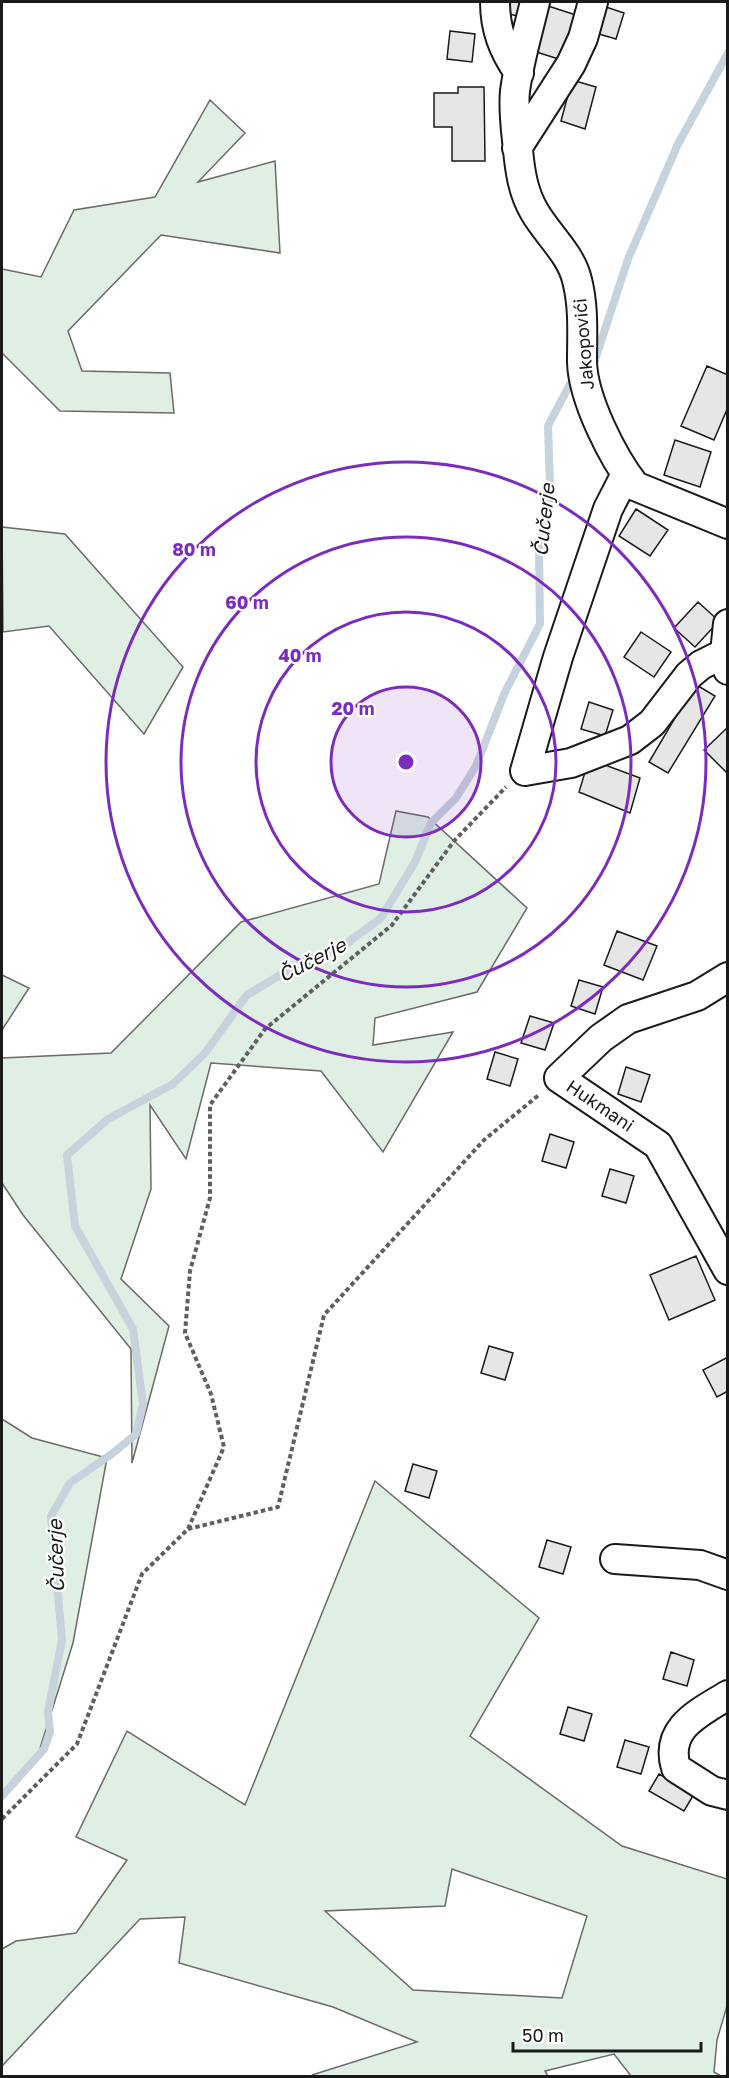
<svg xmlns="http://www.w3.org/2000/svg" width="729" height="2078" font-family="'Golos Text',sans-serif">
  <rect width="100%" height="100%" fill="#fff"/>
  <path fill="#e0efe3" stroke="#6a6a6a" stroke-width="1.5" fill-rule="evenodd" d="M210,100L245,133L198,182L275,161L280,253L161,235L68,331L82,371L170,373L174,413L60,411L2,353V269L41,277L74,210L155,197Z
    M2,527L65,534L183,667L144,734L49,626L3,632Z
    M396,811L428,817L527,908L477,992L375,1018L373,1045L453,1032L383,1152L321,1071L211,1063L186,1159L150,1105L151,1189L121,1279L169,1326L132,1463L131,1349L23,1215L2,1183V1058L111,1053L241,922L379,884Z
    M2,975L29,988L2,1030Z
    M2,1419L32,1438L107,1458L73,1643L37,1758L2,1792Z
    M375,1481L539,1618L470,1736L622,1846L727,1879V2006L717,2040L714,2072L721,2076H631L614,2054L545,2071L548,2076H317L312,2075L417,2042L333,2007L179,1963L185,1917L140,1919L2,2066V1949L16,1941L76,1933L127,1860L76,1837L127,1731L245,1805ZM452,1869L587,1916L562,1998L413,1990L325,1911L445,1906Z"/>
  <g fill="none" stroke-linecap="round" stroke-linejoin="round">
    <path stroke="#c6d2dc" stroke-width="8" d="M591,364L595,360L628,259L678,144L728,53
      M2,1796L44,1749L50,1732L48,1712L62,1640L51,1516L70,1483L113,1453L136,1434L143,1404L133,1329L75,1226L67,1155L108,1119L173,1084L205,1053L247,995L300,963L338,950L381,918L415,862L431,823L456,798L476,766L505,692L540,624L539,548L550,486L548,426L570,384L578,377"/>
  </g>
  <path fill="#e6e6e6" stroke="#1a1a1a" stroke-width="1.5" d="M505,2H527L524,17L503,13Z
    M542,4L582,17L568,62L527,49Z
    M600,5L624,13L616,39L592,32Z
    M450,31L475,34L472,62L447,59Z
    M572,80L596,87L585,129L561,121Z
    M458,87H484L485,161H452V127H434V93H458Z
    M707,366L728,375V407L714,440L681,426Z
    M675,440L711,452L700,487L664,475Z
    M636,509L668,530L650,556L619,536Z
    M698,602L719,621L695,647L674,628Z
    M641,632L671,652L654,677L624,657Z
    M695,684L715,696L668,773L649,762Z
    M589,702L613,710L605,736L581,729Z
    M728,727V774L704,750Z
    M589,759L640,778L630,813L579,792Z
    M617,931L657,946L643,980L604,965Z
    M579,980L603,987L595,1014L571,1006Z
    M530,1016L554,1023L545,1050L521,1043Z
    M495,1052L518,1059L510,1086L487,1079Z
    M626,1067L650,1075L641,1102L618,1094Z
    M550,1134L574,1142L566,1168L542,1161Z
    M610,1169L634,1176L626,1203L602,1196Z
    M696,1256L715,1300L669,1320L650,1275Z
    M489,1346L513,1353L505,1380L481,1373Z
    M728,1357V1391L717,1397L703,1370Z
    M413,1464L437,1471L429,1498L405,1491Z
    M547,1540L571,1547L563,1574L539,1567Z
    M671,1652L694,1660L687,1686L663,1679Z
    M568,1707L592,1714L584,1741L560,1734Z
    M625,1740L649,1747L641,1774L617,1767Z
    M659,1774L694,1794L684,1811L649,1791Z"/>
  <g fill="none" stroke-linecap="round" stroke-linejoin="round">
    <defs>
      <path id="minor" d="M495,2C495,29 503,50 519,73
        M535,2C528,31 519,61 515,91C513,110 516,130 518,150C520,171 523,192 534,211C547,234 571,254 577,280C584,307 582,334 582,362C583,399 613,458 635,486L728,524
        M517,148L571,64L583,38L593,2
        M626,474L608,509L558,657L525,771L571,763L630,740L652,723L689,675L701,665L725,653
        M728,624L725,653L728,670
        M728,977L697,996L628,1019L601,1038L559,1078L658,1145L728,1270
        M615,1559L700,1565L728,1575
        M728,1695C699,1713 664,1728 676,1768L712,1791L728,1795"/>
    </defs>
    <use href="#minor" stroke="#1a1a1a" stroke-width="32"/>
    <path stroke="#5f5f5f" stroke-width="4" stroke-dasharray="4.5 3" stroke-linecap="butt" d="M188,1529L278,1507L324,1315L484,1140L540,1094
      M2,1819L77,1744L142,1574L188,1529L224,1447L211,1394L185,1333L190,1271L210,1198V1105L265,1029L392,925L454,841L506,787"/>
    <use href="#minor" stroke="#fff" stroke-width="28"/>
  </g>
  <circle cx="406" cy="762" r="75" fill="#7b2cbf" fill-opacity=".12"/>
  <g fill="none" stroke="#7b2cbf" stroke-width="3">
    <circle cx="406" cy="762" r="75"/>
    <circle cx="406" cy="762" r="150"/>
    <circle cx="406" cy="762" r="225"/>
    <circle cx="406" cy="762" r="300"/>
  </g>
  <g text-anchor="middle" stroke-width="4.5" stroke-linejoin="round" paint-order="stroke">
    <g font-size="18" fill="#1a1a1a" stroke="#fff">
      <text transform="translate(584 344) rotate(-95)" y="6">Jakopovići</text>
      <text transform="translate(600 1106) rotate(34)" y="6">Hukmani</text>
    </g>
    <g font-size="20" font-style="italic" fill="#1a1a1a" stroke="#fff">
      <text transform="translate(544 520) rotate(-84)" y="7">Čučerje</text>
      <text transform="translate(312 960) rotate(-27)" y="7">Čučerje</text>
      <text transform="translate(56 1556) rotate(-92)" y="7">Čučerje</text>
    </g>
  </g>
  <circle cx="406" cy="762" r="9" fill="#7b2cbf" stroke="#fff" stroke-width="3"/>
  <g font-size="18" text-anchor="middle" font-weight="bold" fill="#7b2cbf" stroke="#fff" stroke-width="4.5" stroke-linejoin="round" paint-order="stroke">
    <text x="194" y="556">80 m</text>
    <text x="247" y="609">60 m</text>
    <text x="300" y="662">40 m</text>
    <text x="353" y="715">20 m</text>
  </g>
  <rect width="729" height="2078" fill="none" stroke="#1a1a1a" stroke-width="6"/>
  <path d="M513 2042v9h188v-9" fill="none" stroke="#1a1a1a" stroke-width="3"/>
  <text x="522" y="2042" font-size="18" fill="#1a1a1a" stroke="#ffffff" stroke-width="4.5" paint-order="stroke">50 m</text>
</svg>
